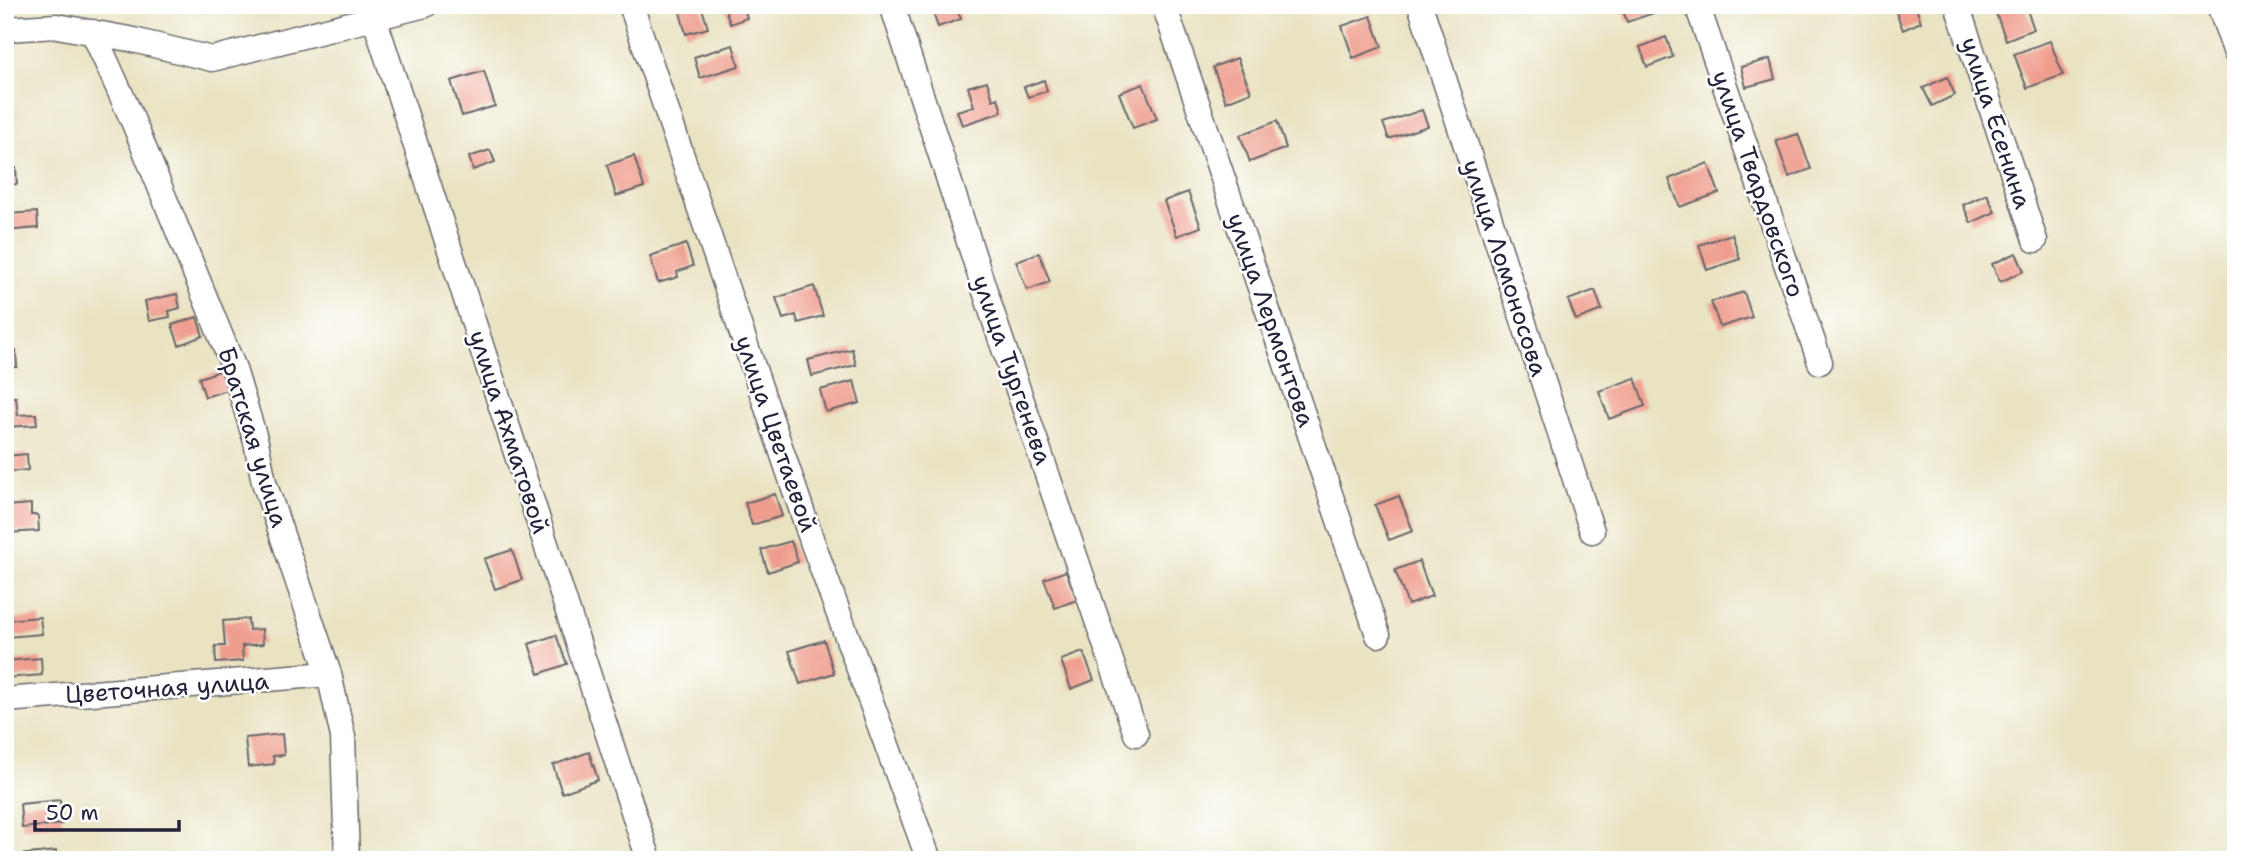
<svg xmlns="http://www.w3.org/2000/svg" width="2241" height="865" font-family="'Shantell Sans',sans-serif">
  <rect width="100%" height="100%" fill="#fff"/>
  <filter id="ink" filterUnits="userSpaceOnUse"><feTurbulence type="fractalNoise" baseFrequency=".0143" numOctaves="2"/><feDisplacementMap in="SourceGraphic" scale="14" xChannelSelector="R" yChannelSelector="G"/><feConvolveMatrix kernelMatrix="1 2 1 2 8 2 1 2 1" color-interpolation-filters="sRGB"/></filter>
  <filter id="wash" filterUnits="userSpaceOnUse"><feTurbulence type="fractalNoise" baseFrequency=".00686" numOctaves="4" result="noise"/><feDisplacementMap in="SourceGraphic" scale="28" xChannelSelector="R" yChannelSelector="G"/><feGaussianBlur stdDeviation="1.57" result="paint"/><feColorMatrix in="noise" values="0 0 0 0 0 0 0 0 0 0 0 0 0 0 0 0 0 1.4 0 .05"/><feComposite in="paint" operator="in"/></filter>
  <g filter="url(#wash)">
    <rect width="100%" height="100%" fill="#e9e3c2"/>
    <g id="blocks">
      <path fill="#ef9e8e" d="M678,5H701L708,28L686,34Z
        M724,5H743L747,18L730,24Z
        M930,5H955L961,19L938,27Z
        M1621,5H1651L1654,13L1627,22Z
        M1897,5H1915L1921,22L1903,30L1894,7Z
        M2010,5H2025L2034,29L2006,40L1995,11Z
        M1371,16L1382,47L1353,58L1342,26Z
        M1666,37L1673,57L1647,67L1640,47Z
        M2050,41L2063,75L2027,88L2014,54Z
        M733,45L739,66L700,78L694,57Z
        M1237,58L1251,92L1226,102L1213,67Z
        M1770,59L1775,79L1746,87L1741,67Z
        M484,71L495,106L462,116L451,81Z
        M1947,77L1955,95L1932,106L1923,88Z
        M1044,80L1047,91L1028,97L1024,87Z
        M987,81L993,100L998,98L1002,112L962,125L957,111L974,106L968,87Z
        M1143,84L1157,119L1133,128L1119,93Z
        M1422,110L1428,126L1389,139L1383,123Z
        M1277,121L1286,148L1250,162L1240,135Z
        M1798,134L1811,169L1789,177L1776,141Z
        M490,150L495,162L473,170L469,157Z
        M634,156L644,187L616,196L607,165Z
        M1708,163L1719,193L1680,207L1669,179Z
        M16,168L17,184L5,185V169Z
        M1188,192L1201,227L1177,236L1164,201Z
        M1987,194L1995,212L1971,223L1963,205Z
        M37,212L38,228L5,231V214Z
        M1732,234L1740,259L1707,270L1699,245Z
        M686,244L693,266L677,272L678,277L658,283L650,256Z
        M1039,253L1050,282L1027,290L1016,261Z
        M2016,253L2024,271L2000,282L1992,264Z
        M814,286L823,316L798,323L796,315L783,319L776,298Z
        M1595,290L1602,310L1576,320L1568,300Z
        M1744,292L1752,317L1720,327L1711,302Z
        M177,294L180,308L169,311L170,317L149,321L145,301Z
        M197,317L203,336L179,345L172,325Z
        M852,349L856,365L812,376L808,360Z
        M16,350L17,367H5V351Z
        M226,369L233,388L205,397L199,378Z
        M1635,378L1645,406L1609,419L1599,391Z
        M854,381L860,403L826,412L820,390Z
        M5,391H9L10,397H16L18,415L36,414L37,425L5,427Z
        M27,454L28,470L5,472V456Z
        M775,494L782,516L752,525L745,503Z
        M1399,496L1413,531L1389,540L1375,505Z
        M31,504V515H38L39,531L5,533V506Z
        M791,541L798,562L768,572L761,550Z
        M512,550L522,580L495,589L484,559Z
        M1419,561L1432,596L1408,605L1395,570Z
        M1066,571L1077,600L1055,608L1044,579Z
        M40,617L42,634L6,637L5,620Z
        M248,619L249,630L262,629L263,644L242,646L243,661L216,663L215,646H225L223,621Z
        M556,635L567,664L539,674L529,644Z
        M824,640L834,673L800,684L789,651Z
        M1083,652L1094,680L1071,689L1061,660Z
        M41,658L42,675L6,678L5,661Z
        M282,734L284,755L273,756L274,764L248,767L245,738Z
        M589,752L598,780L562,793L553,765Z
        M60,800L62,824L22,828L20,804Z
        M56,851L57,860H20L19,855Z"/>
    </g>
  </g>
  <g filter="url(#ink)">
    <use href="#blocks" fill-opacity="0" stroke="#68666a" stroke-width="2"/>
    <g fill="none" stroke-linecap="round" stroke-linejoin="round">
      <defs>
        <path id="minor" d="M370,5L649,860
          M631,5L812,541L929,860
          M892,5L998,331L1136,734
          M1164,5L1378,635
          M1420,5L1592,531
          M1697,5L1820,362
          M1957,5L2035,240
          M2219,5L2236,53
          M5,29L57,26L129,39L212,59L425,5
          M93,32L133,121L233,366L256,442L264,482L329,674L343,737L347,860
          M5,700L329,674"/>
      </defs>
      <use href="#minor" stroke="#68666a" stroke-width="27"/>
      <use href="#minor" stroke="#fff" stroke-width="24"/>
    </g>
  </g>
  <g text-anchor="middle" stroke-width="5" stroke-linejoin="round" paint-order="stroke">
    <g font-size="24" fill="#22223b" stroke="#fff">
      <text transform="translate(1996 123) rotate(72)" y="8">улица Есенина</text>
      <text transform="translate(1758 184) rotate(71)" y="8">улица Твардовского</text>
      <text transform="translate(1505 268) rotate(72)" y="8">улица Ломоносова</text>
      <text transform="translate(1271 320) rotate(71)" y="8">улица Лермонтова</text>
      <text transform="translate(1012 370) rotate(71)" y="8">улица Тургенева</text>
      <text transform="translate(509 432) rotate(72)" y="8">улица Ахматовой</text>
      <text transform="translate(776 434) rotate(71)" y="8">улица Цветаевой</text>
      <text transform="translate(253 437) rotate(73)" y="8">Братская улица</text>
      <text transform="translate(167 688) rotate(-4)" y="8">Цветочная улица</text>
    </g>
  </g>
  <rect width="2241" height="865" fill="none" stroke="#fff" stroke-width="28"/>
  <path d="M35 820v10h144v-10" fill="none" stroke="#22223b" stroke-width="3.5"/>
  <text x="46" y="820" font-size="21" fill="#22223b" stroke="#ffffff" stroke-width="5" paint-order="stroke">50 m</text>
</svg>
